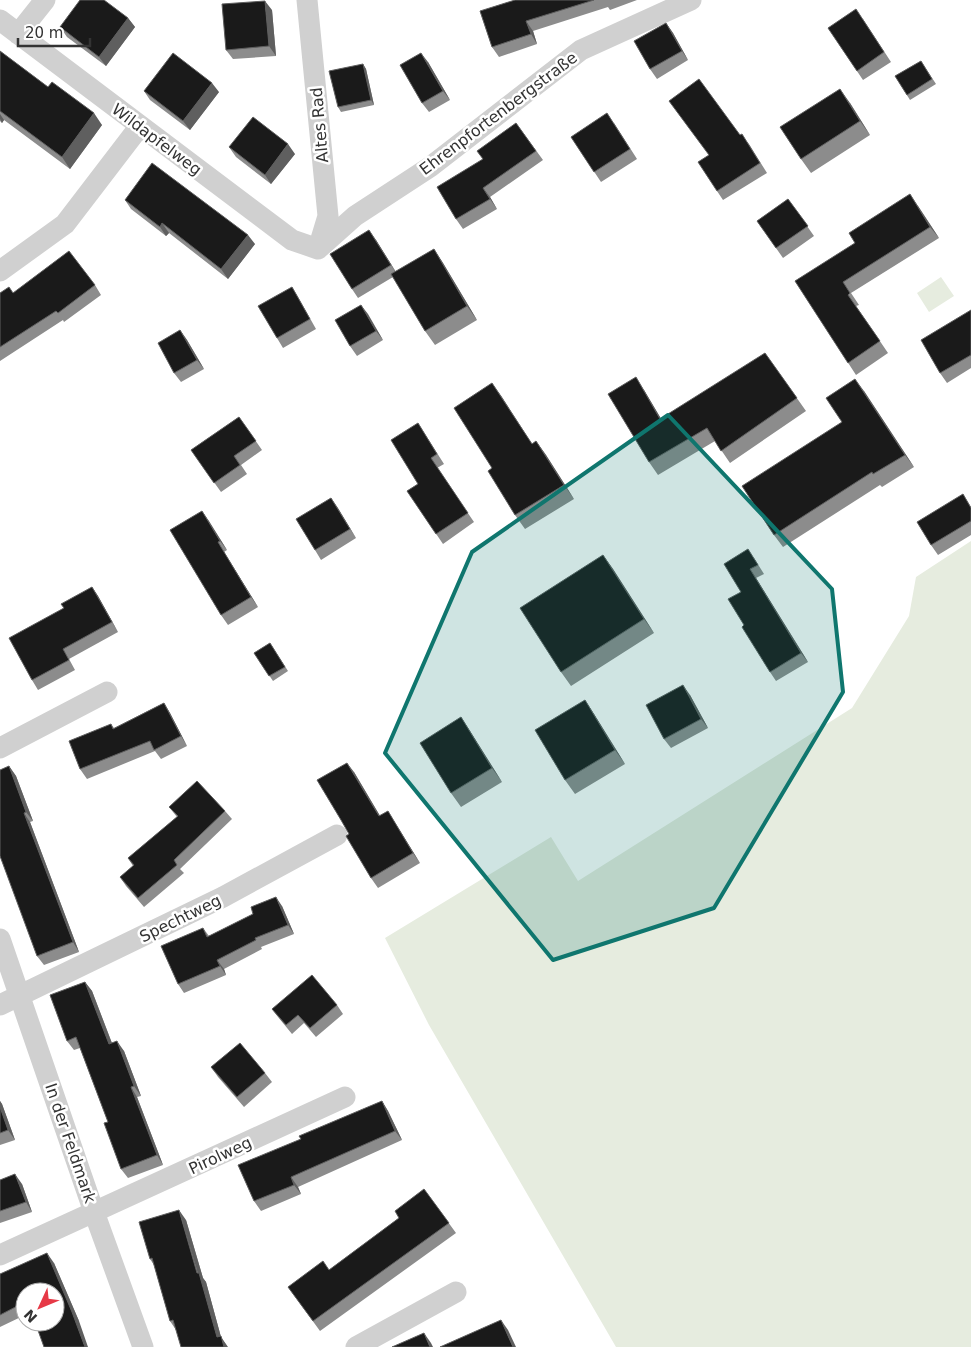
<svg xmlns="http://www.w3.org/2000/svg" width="971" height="1347" font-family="'DejaVu Sans',sans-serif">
  <rect width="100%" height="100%" fill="#fff"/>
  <path fill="#e6ecdf" d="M941,277L954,296L929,312L917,293Z
    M971,541V1347H616L429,1025L385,938L551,837L578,881L852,708L909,616L916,577Z"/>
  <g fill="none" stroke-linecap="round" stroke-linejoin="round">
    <path stroke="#d0d0d0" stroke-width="21" d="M307,0L328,216L318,249
      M0,20L292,240L318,249
      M18,34L45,0
      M318,249L355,216L430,167L581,50L691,0
      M0,271L65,224L140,126
      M0,748L107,692
      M0,939L94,1212L143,1347
      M0,1005L223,897L337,835
      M0,1255L345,1097
      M356,1347L456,1292"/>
  </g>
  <path fill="#8c8c8c" d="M515,0H637L610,10L608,7L533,31L537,44L499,57L492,47Z
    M272,10L276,56L233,59L226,50Z
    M128,18L135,27L106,66L67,37L60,27Z
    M863,19L891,62L863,80L828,28Z
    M666,23L673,33L688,60L657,79L650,69Z
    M0,51L48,87L102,125L70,169L4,120L2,123L0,121Z
    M921,61L936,84L910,100L895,76Z
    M428,62L450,100L429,112L422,103Z
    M363,64L366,69L374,105L341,112L338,107Z
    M144,91L219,92L190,130L150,100Z
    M850,103L870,135L811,173L801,159Z
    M516,123L543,160L490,197L497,209L463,229L456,219L483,159Z
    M614,123L637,159L601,182L571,137Z
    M740,135L749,144L767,173L723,200L717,191Z
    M229,147L295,154L271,184L236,157Z
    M788,199L814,236L783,258L757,221Z
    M125,200L255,244L228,279L169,233L166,236L131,209Z
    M918,206L939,238L851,293L859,305L856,306L888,353L856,375L795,281Z
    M376,240L396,272L434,249L443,263L477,320L435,345L425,331L393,277L358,298L352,289Z
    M95,285L101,295L64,322L63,320L0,361V293H13Z
    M292,287L298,297L316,329L283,348L277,338Z
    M361,305L383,340L357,356L350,346Z
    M971,310V368L947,383L940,373Z
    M180,330L187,340L204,369L181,382L174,373Z
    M765,353L806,411L730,463L715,441L658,475L649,462L644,390L661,419Z
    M492,383L532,444L536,441L546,455L574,499L525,529L515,515L492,468Z
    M864,391L914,467L882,487L880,485L783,547L774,535L842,422Z
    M239,417L262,450L241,465L247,474L221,492L191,450Z
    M418,423L444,464L437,468L474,522L443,544L407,491L418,484Z
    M963,494L971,507V535L938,555L931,545Z
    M331,498L356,538L321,560L315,550Z
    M202,511L227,550L224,552L258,607L228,625L221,615Z
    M603,555L613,569L654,633L571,686L561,672Z
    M754,558L764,574L756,578L808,662L776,681L770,672L741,592Z
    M92,587L98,596L118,632L69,659L75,670L38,690L32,680L64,608Z
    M270,643L288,671L273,681L254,653Z
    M690,695L708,728L671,748L664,739Z
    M585,700L594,714L625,764L575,794L565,780Z
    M164,703L170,713L187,746L161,759L155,751L87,779L80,769L111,724L114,728Z
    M461,717L470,731L502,782L461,807L451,793Z
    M9,766L16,776L33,821L30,822L79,952L44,965L37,956Z
    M354,772L380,816L388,811L394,821L420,863L378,888L371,878L349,834Z
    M169,807L225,811L232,819L180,869L184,873L144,907L126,886L120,877L133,866L128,858L177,817Z
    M282,906L294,934L261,947L262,949L224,969L226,975L184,993L178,984L203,928L209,936Z
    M85,982L92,991L112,1043L124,1051L141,1096L137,1097L163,1165L128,1178L121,1169L108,1122L80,1048L74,1050L67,1041Z
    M337,1005L343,1014L316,1037L304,1023L292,1034L278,1017L272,1009Z
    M211,1067L265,1073L272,1082L244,1107L218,1077Z
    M0,1101L2,1104L15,1140L0,1145Z
    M382,1101L388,1111L402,1140L298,1187L301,1194L261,1211L254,1201L301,1139Z
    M0,1180L22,1184L32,1212L0,1223Z
    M424,1189L456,1233L320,1331L288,1287L329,1270L399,1218Z
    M186,1220L203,1278L206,1282L221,1337L227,1346L176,1330L170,1321L154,1265L150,1259Z
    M54,1263L79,1321L25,1292V1315L0,1327V1274Z"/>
  <path fill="#5f5f5f" d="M265,1L272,10L276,56L269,46Z
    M128,18L135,27L106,66L99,57Z
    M526,21L533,31L537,44L531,34Z
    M666,23L673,33L688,60L682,51Z
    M421,53L428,62L450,100L443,91Z
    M363,64L366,69L374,105L371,100Z
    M212,83L219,92L190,130L183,121Z
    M840,89L850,103L870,135L860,121Z
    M94,113L102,125L70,169L62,157Z
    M0,114L4,120L2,123L0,119Z
    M288,144L295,154L271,184L265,175Z
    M483,188L490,197L497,209L490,199Z
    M910,194L918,206L939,238L930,227Z
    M162,223L169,233L166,236L160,227Z
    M369,230L376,240L397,274L391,265Z
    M248,235L255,244L228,279L221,269Z
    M434,249L443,263L477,320L467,306Z
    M361,305L368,314L383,340L376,331Z
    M180,330L187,340L204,369L197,360Z
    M636,377L644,390L669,432L660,419Z
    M855,379L864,391L914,467L905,455Z
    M492,383L502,397L541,458L532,444Z
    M536,441L546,455L574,499L564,485Z
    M331,498L338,508L356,538L350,529Z
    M202,511L209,521L227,550L220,541Z
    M218,542L224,552L258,607L251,597Z
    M603,555L613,569L654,633L644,619Z
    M750,569L756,578L808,662L801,653Z
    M92,587L98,596L118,632L112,622Z
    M683,685L690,695L708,728L701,719Z
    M585,700L594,714L625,764L615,750Z
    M164,703L170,713L187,746L181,736Z
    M461,717L470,731L502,782L492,768Z
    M347,763L354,772L386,826L379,816Z
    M9,766L16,776L33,821L26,812Z
    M388,811L394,821L420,863L413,853Z
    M24,813L30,822L79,952L73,942Z
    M276,897L282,906L294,934L288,925Z
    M217,960L224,969L226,975L220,966Z
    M85,982L92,991L116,1054L109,1044Z
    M117,1041L124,1051L141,1096L134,1086Z
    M131,1087L137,1097L163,1165L157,1155Z
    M0,1101L2,1104L15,1140L8,1130L0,1107Z
    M382,1101L388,1111L402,1140L395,1131Z
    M15,1174L22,1184L32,1212L26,1202Z
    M291,1177L298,1187L301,1194L294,1185Z
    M179,1210L186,1220L203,1278L206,1282L221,1337L228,1347H224L217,1337Z
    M47,1253L54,1263L79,1321L88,1347H85Z
    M501,1320L508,1330L516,1347H513Z
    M424,1333L431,1343L433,1347H430Z"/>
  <path fill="#1a1a1a" stroke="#5f5f5f" d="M80,0H104L128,18L99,57L60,27Z
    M515,0H594L526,21L531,34L492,47L480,11Z
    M265,1L269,46L226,50L222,4Z
    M856,9L884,52L857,71L828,28Z
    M666,23L682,51L650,69L634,41Z
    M0,51L48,87L52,82L94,113L62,157L0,111Z
    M173,53L212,83L183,121L144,91Z
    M421,53L443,91L422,103L400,65Z
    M921,61L932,79L907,95L895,76Z
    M363,64L371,100L338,107L329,71Z
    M699,79L740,135L742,134L760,163L717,191L698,162L709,155L669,101Z
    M840,89L860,121L801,159L780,127Z
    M607,113L630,149L594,172L571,137Z
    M253,117L288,144L265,175L229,147Z
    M516,123L536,151L483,188L490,199L456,219L437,187L483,159L477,151Z
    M152,163L248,235L221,269L162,223L160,227L125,200Z
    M910,194L930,227L843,282L850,293L848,295L880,341L848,363L795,281L855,243L849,233Z
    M788,199L808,226L776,248L757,221Z
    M369,230L391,265L352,289L330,254Z
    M434,249L467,306L425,331L391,274Z
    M69,251L95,285L58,313L56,311L0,347V293L9,287L13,293Z
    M292,287L310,319L277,338L258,306Z
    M361,305L376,331L350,346L335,320Z
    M971,310V355L940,373L921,340Z
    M180,330L197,360L174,373L158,343Z
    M765,353L797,398L721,451L707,428L649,462L608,394L636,377L660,419Z
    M855,379L905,455L873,474L872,472L774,535L742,486L842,422L826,398Z
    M492,383L532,444L536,441L564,485L515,515L488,471L492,468L454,408Z
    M239,417L256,441L234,456L240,465L214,483L191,450Z
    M418,423L437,454L431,458L468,513L436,534L407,491L418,484L391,440Z
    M963,494L971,508V521L931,545L917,522Z
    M331,498L350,529L315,550L296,519Z
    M202,511L220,541L218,542L251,597L221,615L170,530Z
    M748,549L758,565L750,569L801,653L770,672L742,627L744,625L728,599L741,592L724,564Z
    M603,555L644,619L561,672L520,608Z
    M92,587L112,622L63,649L69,660L32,680L9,638L64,608L61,604Z
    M270,643L285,667L269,676L254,653Z
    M683,685L701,719L664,739L646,705Z
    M585,700L615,750L565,780L535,730Z
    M164,703L181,736L154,750L150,741L80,769L69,741L111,724L113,729Z
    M461,717L492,768L451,793L420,743Z
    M347,763L379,816L388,811L413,853L371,878L346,836L349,834L341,820L317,780Z
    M9,766L26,812L24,813L73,942L37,956L0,856V770Z
    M197,781L225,811L174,860L177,865L138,898L120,877L134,865L128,858L178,816L169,807Z
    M276,897L288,925L255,938L256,940L217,960L220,966L178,984L161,946L203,928L207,937L253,914L251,907Z
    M312,975L337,1005L310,1028L298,1015L286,1025L272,1009Z
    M85,982L109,1044L117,1041L134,1086L131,1087L157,1155L121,1169L104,1123L108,1122L76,1037L67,1041L50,995Z
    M240,1043L265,1073L237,1097L211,1067Z
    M382,1101L395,1131L291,1177L294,1185L254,1201L238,1165L301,1139L299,1136Z
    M0,1107L8,1130L0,1133Z
    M15,1174L26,1202L0,1211V1180Z
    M424,1189L449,1223L313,1321L288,1287L323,1261L329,1270L399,1218L395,1211Z
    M179,1210L197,1273H199L217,1337L221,1336L224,1347H181L173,1320L170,1321L152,1258L150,1259L139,1222Z
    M47,1253L72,1312L85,1347H44L35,1322H55V1292H25V1302L0,1315V1274L18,1266Z
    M501,1320L513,1347H440Z
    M424,1333L430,1347H392Z"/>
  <path fill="#0f766e" fill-opacity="0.2" stroke="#0f766e" stroke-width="4" stroke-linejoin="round" d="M668,415L832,589L843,692L714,908L553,960L385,753L472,552Z"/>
  <g text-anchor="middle" stroke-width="5" stroke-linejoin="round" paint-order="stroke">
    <g font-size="16" fill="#333" stroke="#fff">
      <text transform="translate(498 113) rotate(-37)" y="6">Ehrenpfortenbergstraße</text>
      <text transform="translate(319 125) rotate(-95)" y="6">Altes Rad</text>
      <text transform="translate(157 139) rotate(37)" y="6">Wildapfelweg</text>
      <text transform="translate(180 918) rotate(-26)" y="6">Spechtweg</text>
      <text transform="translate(71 1143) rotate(71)" y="6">In der Feldmark</text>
      <text transform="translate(220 1155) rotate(-25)" y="6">Pirolweg</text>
    </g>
  </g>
  <g transform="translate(40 1307) rotate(226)"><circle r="24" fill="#ffffff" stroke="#adadad"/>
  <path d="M0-4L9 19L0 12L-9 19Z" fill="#e63946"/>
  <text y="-8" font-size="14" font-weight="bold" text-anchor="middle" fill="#333333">N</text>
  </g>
  <path d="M18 38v8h72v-8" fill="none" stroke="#333333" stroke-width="2.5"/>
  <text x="25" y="38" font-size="15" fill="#333333" stroke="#ffffff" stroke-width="4" paint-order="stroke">20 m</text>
</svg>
